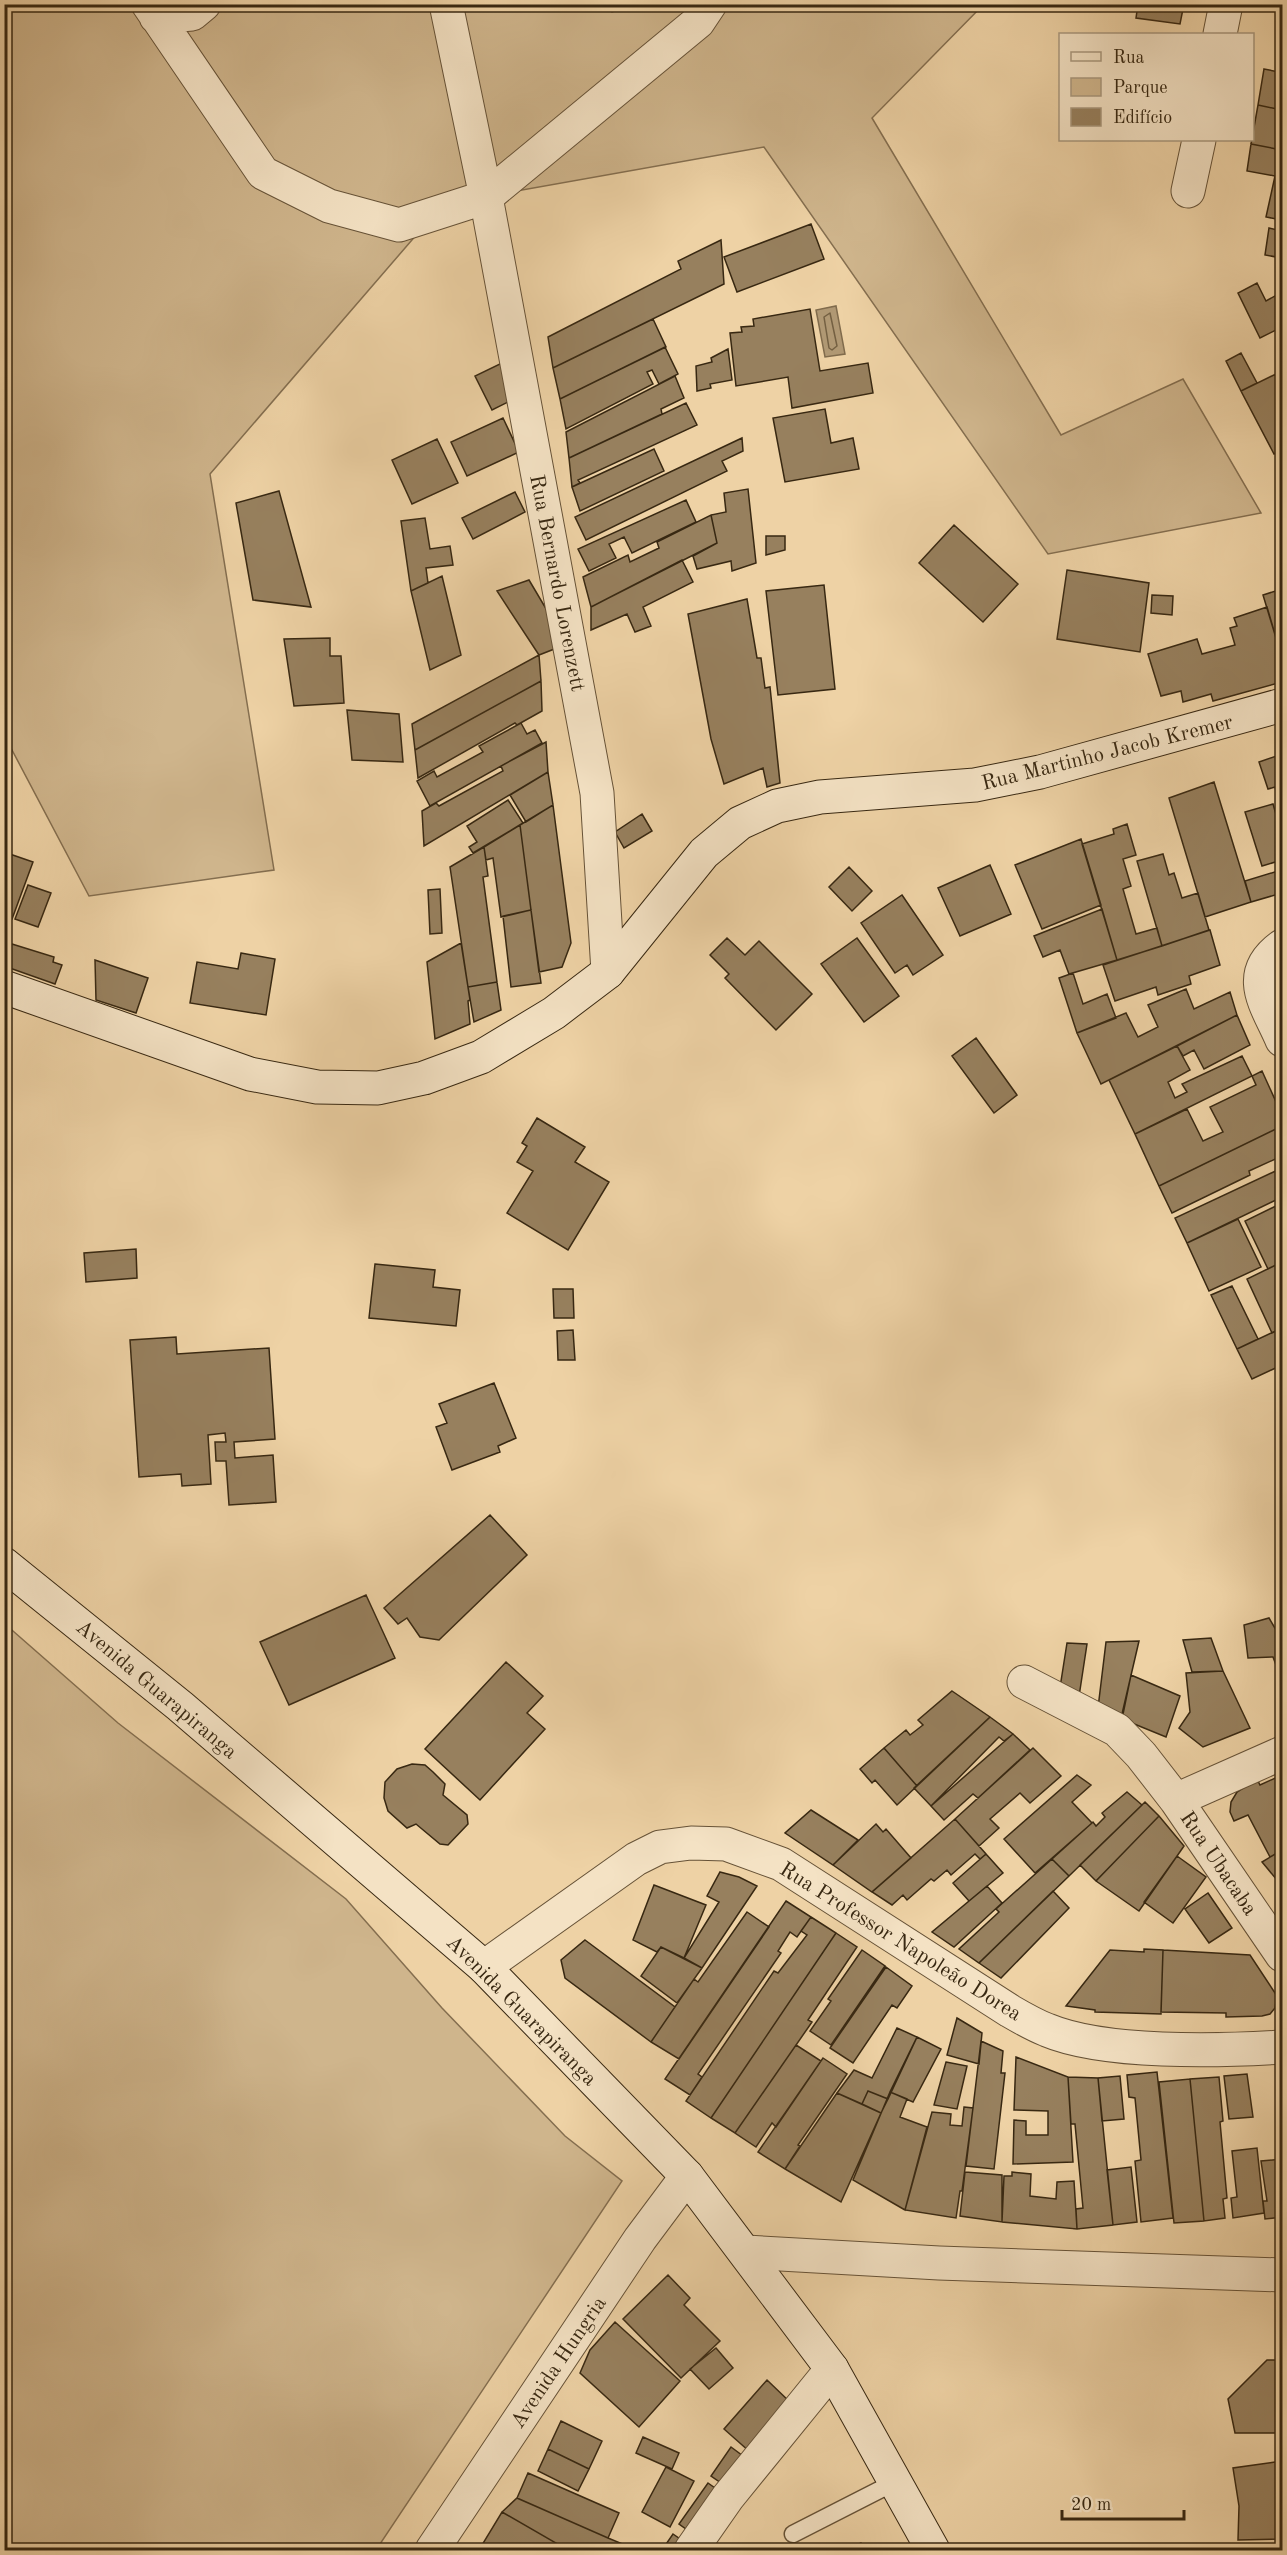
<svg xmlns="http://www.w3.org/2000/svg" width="1287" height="2555" font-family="'Old Standard TT',serif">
  <rect width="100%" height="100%" fill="#eed2a5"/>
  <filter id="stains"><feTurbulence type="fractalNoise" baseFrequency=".00333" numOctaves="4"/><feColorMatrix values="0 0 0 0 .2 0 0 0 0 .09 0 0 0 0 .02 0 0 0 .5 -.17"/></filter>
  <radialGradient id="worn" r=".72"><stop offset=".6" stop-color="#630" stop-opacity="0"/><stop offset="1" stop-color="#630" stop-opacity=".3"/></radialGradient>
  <path fill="#cfb58c" stroke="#846e4f" stroke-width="1.5" d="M597,4L612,12L634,4L983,5L872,118L1061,435L1183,379L1261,513L1048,554L764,147L443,204L210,474L274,870L89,896L12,750L5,758V5Z
    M5,1624L118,1723L346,1899L442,2008L565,2136L622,2181L376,2550H5Z"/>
  <path fill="#b09873" stroke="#806b4c" stroke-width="1.5" d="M836,306L845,354L825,357L816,310Z"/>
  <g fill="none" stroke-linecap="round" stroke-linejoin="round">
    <path stroke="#746042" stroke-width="1.5" d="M830,313L837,346L832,350L829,348L824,317Z"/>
  </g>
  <path fill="#97805e" stroke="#382812" stroke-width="1.5" d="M1138,4H1184L1180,24L1136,18Z
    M1264,69L1279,72L1278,75H1282V110L1258,105Z
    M1258,105L1282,110V150L1251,144Z
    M1251,144L1282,150V220L1266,217L1275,176L1247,171Z
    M811,224L824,259L737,292L724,257Z
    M1269,228L1282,231V258L1265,255Z
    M721,240L724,284L553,368L548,337L681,269L678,261Z
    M1257,283L1266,301L1282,292V327L1260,338L1238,293Z
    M810,309L820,371L868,363L873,393L792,408L788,377L736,386L730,333L742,332L741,327L754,326L753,319Z
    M653,319L666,347L560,399L553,368Z
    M665,347L678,374L659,384L652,370L647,372L653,384L566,429L560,399Z
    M728,349L732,380L710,384L711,388L697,391L696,366L712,362L711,358Z
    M1241,353L1257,383L1241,391L1226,361Z
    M506,361L518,397L492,410L475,376Z
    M1276,374L1282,387V450L1274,454L1241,391Z
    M675,376L684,398L661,409L662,414L569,458L566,432Z
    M686,403L697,425L578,480L580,483L572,487L569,458Z
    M825,409L831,443L853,438L859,469L785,482L773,418Z
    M503,418L519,452L467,476L451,442Z
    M742,438L743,451L722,461L727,471L586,540L575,517Z
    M437,439L458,483L412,504L392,460Z
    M654,449L664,471L580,511L572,487Z
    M748,489L756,563L732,571L731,561L697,569L693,556L717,543L711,515L726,512L724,493Z
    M279,491L311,607L253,600L236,503Z
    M515,492L525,512L473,539L462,518Z
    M686,500L696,522L632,553L624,537L609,544L616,558L589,571L578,549Z
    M711,515L717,543L591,607L583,577L628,555L630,562L659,548L657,542Z
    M425,518L430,549L450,546L453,565L426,568L428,583L411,591L401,521Z
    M954,525L1018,584L983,622L919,563Z
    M766,536H785V550L766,555Z
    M682,560L693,582L643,607L651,626L635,632L627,614L591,630V607Z
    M1067,570L1149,583L1140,652L1057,639Z
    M442,576L461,655L430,670L411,591Z
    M529,580L567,644L539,655L497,591Z
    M824,585L835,689L778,695L766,591Z
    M1282,589V658L1263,595Z
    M1152,595L1173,596L1172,615L1151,613Z
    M747,599L757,658H761L765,688L770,687L780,783L767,787L763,768L724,784L711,739L688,614Z
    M1267,607L1282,658V682L1213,701L1211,694L1183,702L1181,691L1161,696L1148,654L1197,639L1202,654L1235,645L1230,628L1237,626L1234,618Z
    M330,638V656H341L344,703L294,706L284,639Z
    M539,655L541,681L415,750L412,724Z
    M541,681L542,711L517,725L515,723L418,778L415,750Z
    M347,710L399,714L403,762L352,760Z
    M521,723L527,734L535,730L542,743L430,806L417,781L434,771L437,777L483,752L479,746Z
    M546,742L548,772L424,846L422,811L436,803L439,806L503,771L501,766Z
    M1282,754V814L1275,787L1268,789L1259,762Z
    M548,772L553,805L526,822L510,795Z
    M1214,782L1251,902L1205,917L1169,798Z
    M508,800L523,823L473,853L469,847L477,842L467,826Z
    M1273,804L1282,835V860L1262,866L1245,812Z
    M553,805L571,943L562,967L539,972L520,825Z
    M642,814L652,831L624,848L615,832Z
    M1127,824L1136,855L1123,859L1131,886L1123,889L1136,934L1157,928L1162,946L1117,960L1082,844L1114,834L1113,829Z
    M520,825L531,910L501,917L493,858L486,860L484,847Z
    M1081,839L1101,905L1042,929L1015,865Z
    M484,847L488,876L483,877L497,982L468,987L450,867Z
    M4,852L33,862L12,919L4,917Z
    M1163,854L1169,875L1174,873L1182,898L1198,893L1209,930L1162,946L1137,861Z
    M990,865L1011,914L960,936L938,888Z
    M849,867L872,891L852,911L829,887Z
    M1278,871L1282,893L1251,902L1245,881Z
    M28,885L51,893L38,927L15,919Z
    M440,889L442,933L430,934L428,890Z
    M902,895L943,955L913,975L907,965L895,973L861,923Z
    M1102,909L1117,960L1069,974L1060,950L1043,957L1034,936Z
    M531,910L541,983L511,987L503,916Z
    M1210,930L1220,965L1189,976L1191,984L1158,995L1156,987L1115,1001L1103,965Z
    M727,938L745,955L759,941L812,994L776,1030L725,978L729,974L710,955Z
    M857,938L899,996L864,1022L821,964Z
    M461,943L470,1000L468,1001L470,1024L435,1039L427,962Z
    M12,944L54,957L53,962L62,965L55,984L4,966Z
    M241,953L275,959L266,1015L190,1003L197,962L238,969Z
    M95,960L148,978L136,1013L96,1000Z
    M1073,973L1083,1004L1107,994L1116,1018L1077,1033L1059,978Z
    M497,982L501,1010L474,1022L468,987Z
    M1186,989L1194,1009L1230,992L1237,1015L1101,1084L1077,1033L1126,1013L1138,1037L1158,1027L1148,1005Z
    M1237,1015L1250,1045L1204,1069L1194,1050L1183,1056L1177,1046Z
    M976,1038L1017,1095L994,1113L952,1056Z
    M1177,1046L1190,1070L1168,1082L1175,1098L1187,1092L1182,1084L1242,1056L1252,1076L1135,1134L1109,1080Z
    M1262,1071L1282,1115V1126L1159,1186L1135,1134L1187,1109L1203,1141L1223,1132L1210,1107L1256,1085L1252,1076Z
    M537,1118L585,1147L575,1162L609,1182L568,1250L507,1213L533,1171L517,1162L527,1146L522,1143Z
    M1280,1127L1282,1156L1249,1171L1250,1175L1172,1213L1159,1186Z
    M1282,1168V1197L1187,1243L1175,1218Z
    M1282,1203V1262L1268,1269L1245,1221Z
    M1238,1219L1261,1267L1209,1291L1187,1243Z
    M136,1249L137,1278L86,1282L84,1253Z
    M1282,1262V1328L1272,1333L1247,1279Z
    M375,1264L435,1270L433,1287L460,1290L456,1326L369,1318Z
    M1232,1286L1258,1339L1237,1349L1211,1295Z
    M553,1289H573L574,1318H554Z
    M1282,1328V1365L1252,1379L1237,1349Z
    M573,1330L575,1360H558L557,1331Z
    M176,1337L177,1354L269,1348L275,1439L234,1442L235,1458L273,1455L276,1502L229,1505L226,1461H216L215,1442H226L225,1433L208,1435L211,1484L182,1486L181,1474L139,1477L130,1340Z
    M494,1383L516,1438L498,1446L500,1452L452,1470L436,1427L447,1423L439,1404Z
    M490,1515L527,1555L439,1640L420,1637L407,1618L398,1624L384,1608Z
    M366,1595L395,1658L289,1705L260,1642Z
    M1269,1618L1282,1640V1681L1273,1657L1248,1658L1244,1625Z
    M1211,1638L1223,1671L1192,1672L1183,1640Z
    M1139,1641L1122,1714L1098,1708L1106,1642Z
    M1067,1643L1087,1644L1078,1703L1059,1694Z
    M506,1662L543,1696L527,1713L545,1729L480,1800L425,1749Z
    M1223,1671L1250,1728L1203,1747L1179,1728L1190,1712L1186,1673Z
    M1131,1675L1180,1696L1166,1737L1122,1719Z
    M952,1691L990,1717L917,1786L884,1748L906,1730L910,1735L923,1725L918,1720Z
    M990,1717L1013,1734L1004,1741L999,1737L931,1806L914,1788Z
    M1013,1734L1030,1750L978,1798L973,1794L944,1820L931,1806Z
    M884,1748L917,1786L897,1805L875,1780L872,1783L860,1769Z
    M1033,1748L1061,1776L1030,1803L1020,1793L990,1819L999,1828L979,1846L955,1819Z
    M412,1764L425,1765L433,1772L445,1784L443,1795L467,1815L468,1824L448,1845L440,1844L416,1824L407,1828L388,1811L384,1798L385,1782L397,1769Z
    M1077,1775L1091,1785L1072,1802L1092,1823L1035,1873L1004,1839Z
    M1282,1775V1850L1270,1857L1248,1815L1234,1821L1230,1812L1231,1802L1237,1792L1257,1779L1260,1785Z
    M1127,1792L1142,1805L1069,1876L1052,1859L1093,1822L1096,1826L1105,1817L1102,1813Z
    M1145,1802L1159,1816L1096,1881L1080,1865Z
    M811,1810L858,1840L833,1865L785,1833Z
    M1159,1816L1184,1846L1139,1911L1096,1881Z
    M955,1819L986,1854L980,1859L975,1854L951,1875L947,1870L934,1881L931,1879L907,1900L903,1895L892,1905L872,1892Z
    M876,1824L883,1832L886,1829L911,1858L872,1892L833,1865Z
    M1282,1850V1886L1262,1862Z
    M986,1854L1003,1873L969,1901L953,1883Z
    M1177,1856L1206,1877L1173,1923L1144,1902Z
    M1052,1859L1069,1876L979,1963L959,1949L999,1912L996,1909Z
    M720,1872L739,1877L757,1886L702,1968L684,1958L719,1902L707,1896Z
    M654,1885L706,1905L684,1958L661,1947L657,1952L633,1940Z
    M987,1886L1002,1903L954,1947L932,1932Z
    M1053,1891L1069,1908L1001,1978L979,1963Z
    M1208,1893L1232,1928L1209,1943L1185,1909Z
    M786,1901L811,1917L797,1937L790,1932L778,1951L781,1953L698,2074L702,2077L690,2095L665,2079Z
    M747,1912L769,1927L679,2059L651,2042L694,1979L698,1982Z
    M811,1917L836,1933L711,2118L686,2101L774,1971L778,1973L807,1935L801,1931Z
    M836,1933L857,1947L808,2020L812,2022L735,2133L711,2118Z
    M585,1940L675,2007L651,2042L565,1978L561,1960Z
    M661,1947L702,1968L677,2003L641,1976Z
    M1144,1949L1163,1950L1161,2014L1095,2012V2010L1066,2006L1110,1950L1144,1952Z
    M862,1950L885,1966L831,2045L810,2031L831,2001L828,1999Z
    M1163,1950L1250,1955L1277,1996L1275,2008L1270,2014L1262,2016L1226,2017V2013L1161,2012Z
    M886,1967L912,1986L897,2008L892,2005L853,2063L830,2048Z
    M957,2018L982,2033L979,2064L947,2055Z
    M897,2028L917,2037L888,2099L868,2091L862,2104L837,2093L854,2070L872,2078Z
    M917,2037L941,2049L913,2102L890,2092Z
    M981,2041L1003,2051L1001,2073H1005L994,2169L966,2166Z
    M796,2045L821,2061L776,2127L772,2123L756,2147L735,2133Z
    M1016,2057L1068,2077L1073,2162L1013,2164L1014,2120L1026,2121V2135H1048V2111L1014,2110Z
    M823,2058L847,2074L798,2145L800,2146L785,2169L758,2152Z
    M946,2062L967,2066L957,2109L934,2105Z
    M1157,2072L1173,2218L1141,2222L1135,2161L1141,2160L1135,2098L1129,2097L1127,2075Z
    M1247,2074L1253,2117L1229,2119L1224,2076Z
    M1279,2074H1282V2108Z
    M1120,2076L1124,2119L1102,2121L1098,2078Z
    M1068,2077L1098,2078L1113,2225L1077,2229L1076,2209L1083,2208L1075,2124H1071Z
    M1219,2077L1223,2121L1220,2122L1227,2198L1223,2199L1225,2218L1204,2221L1190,2079Z
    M1190,2079L1204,2221L1174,2223L1159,2082Z
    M868,2091L888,2099L881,2113L862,2104Z
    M890,2092L907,2099L900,2117L927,2127L905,2210L853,2180Z
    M837,2093L881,2113L841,2202L785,2169Z
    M964,2107L973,2108L962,2191H960L956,2218L905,2210L932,2112L951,2114L950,2125L962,2126Z
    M1257,2148L1264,2213L1233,2218L1231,2198L1237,2197L1232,2151Z
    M1282,2159V2217L1265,2219L1263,2201H1267L1261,2161Z
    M1131,2167L1137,2222L1113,2225L1107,2170Z
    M965,2172L1002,2175V2222L960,2216Z
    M1012,2172L1031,2174L1030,2196L1056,2199L1057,2182L1074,2181L1077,2229L1002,2222L1004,2176H1012Z
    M668,2275L690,2298L684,2305L720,2341L681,2378L623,2319Z
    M615,2322L680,2381L639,2427L580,2373L590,2350Z
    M716,2348L733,2368L709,2389L690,2369Z
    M1267,2360H1282V2539L1238,2540L1239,2506L1233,2468L1282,2461L1277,2433H1235L1228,2399Z
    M767,2380L792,2404L750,2452L724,2429Z
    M561,2421L602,2441L589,2469L548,2449Z
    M643,2437L679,2453L672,2469L636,2453Z
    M731,2447L747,2459L727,2487L711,2476Z
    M548,2449L589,2469L578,2491L538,2471Z
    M666,2467L694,2481L670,2527L642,2512Z
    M528,2473L619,2513L608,2538L517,2498Z
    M708,2483L722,2493L693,2534L679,2524Z
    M517,2498L608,2538L637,2550H568L502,2512Z
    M502,2512L568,2550H479Z
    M673,2534L686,2543L680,2550H662Z
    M861,2543L865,2550H846Z"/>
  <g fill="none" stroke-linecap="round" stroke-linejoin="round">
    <defs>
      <path id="lane" d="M793,2534L895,2482"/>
      <path id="street" d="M148,4L263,173L329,206L399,225L486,197L698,22L710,4
        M446,4L486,197L597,793L608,972
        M156,17L192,14L204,4
        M1220,34L1226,4
        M1188,191L1199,140
        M1282,946C1242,975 1267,1005 1282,1040
        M1024,1682L1117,1730L1141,1755L1176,1800L1282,1753
        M1176,1800L1282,1955
        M484,1967L636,1859L660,1847L691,1843L726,1844L781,1864L1010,2011C1022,2018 1034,2025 1047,2030C1104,2054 1219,2051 1282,2047
        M746,2252L939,2263L1282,2275
        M432,2550L640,2239L687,2176
        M691,2550L728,2497L832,2369"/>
      <path id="secondary" d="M4,987L250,1074L317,1087L378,1088L424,1078L481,1057L554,1013L608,972L704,853L740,823L777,806L820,797L975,785L1040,772L1282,705
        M4,1564L180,1706L484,1967L687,2176L832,2369L933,2550"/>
    </defs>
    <use href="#lane" stroke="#665237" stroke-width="19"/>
    <use href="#street" stroke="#665237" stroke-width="35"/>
    <use href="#secondary" stroke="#382812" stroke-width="35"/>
    <use href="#lane" stroke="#f4e2c4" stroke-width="16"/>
    <use href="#street" stroke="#f4e2c4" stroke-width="33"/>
    <use href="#secondary" stroke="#f4e2c4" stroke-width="33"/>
  </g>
  <g text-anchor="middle" stroke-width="4.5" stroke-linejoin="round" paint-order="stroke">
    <g font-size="21" fill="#382812" stroke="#f4e2c4">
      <text transform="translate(558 583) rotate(79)" y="7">Rua Bernardo Lorenzett</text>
      <text transform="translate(1107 752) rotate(-14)" y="7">Rua Martinho Jacob Kremer</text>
      <text transform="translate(157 1689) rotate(40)" y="7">Avenida Guarapiranga</text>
      <text transform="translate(1219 1863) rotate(56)" y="7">Rua Ubacaba</text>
      <text transform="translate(901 1941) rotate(32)" y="7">Rua Professor Napoleão Dorea</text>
      <text transform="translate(522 2010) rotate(45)" y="7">Avenida Guarapiranga</text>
      <text transform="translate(558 2362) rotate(-56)" y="7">Avenida Hungria</text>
    </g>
  </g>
  <rect width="1287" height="2555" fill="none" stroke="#eed2a5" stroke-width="24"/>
  <rect x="6" y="6" width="1275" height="2543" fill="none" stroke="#382812" stroke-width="3"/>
  <rect x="12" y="12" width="1263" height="2531" fill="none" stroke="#382812" stroke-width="1.5"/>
  <rect x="1059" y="33" width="195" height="108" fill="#f4e2c4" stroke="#a9987d" stroke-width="1.5"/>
  <rect x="1071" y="52" width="30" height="9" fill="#f4e2c4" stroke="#a9987d" stroke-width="1.5"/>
  <text x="1113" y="63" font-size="18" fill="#382812">Rua</text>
  <rect x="1071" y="78" width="30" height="18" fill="#cfb58c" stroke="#a9987d" stroke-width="1.5"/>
  <text x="1113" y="93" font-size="18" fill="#382812">Parque</text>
  <rect x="1071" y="108" width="30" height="18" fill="#97805e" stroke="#a9987d" stroke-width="1.5"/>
  <text x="1113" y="123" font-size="18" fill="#382812">Edifício</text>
  <path d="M1062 2510v9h122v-9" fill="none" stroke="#382812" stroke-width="3"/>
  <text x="1071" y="2510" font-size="18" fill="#382812" stroke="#f4e2c4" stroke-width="4.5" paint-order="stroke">20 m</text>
  <rect width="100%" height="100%" filter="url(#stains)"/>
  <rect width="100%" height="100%" fill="url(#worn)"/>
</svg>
